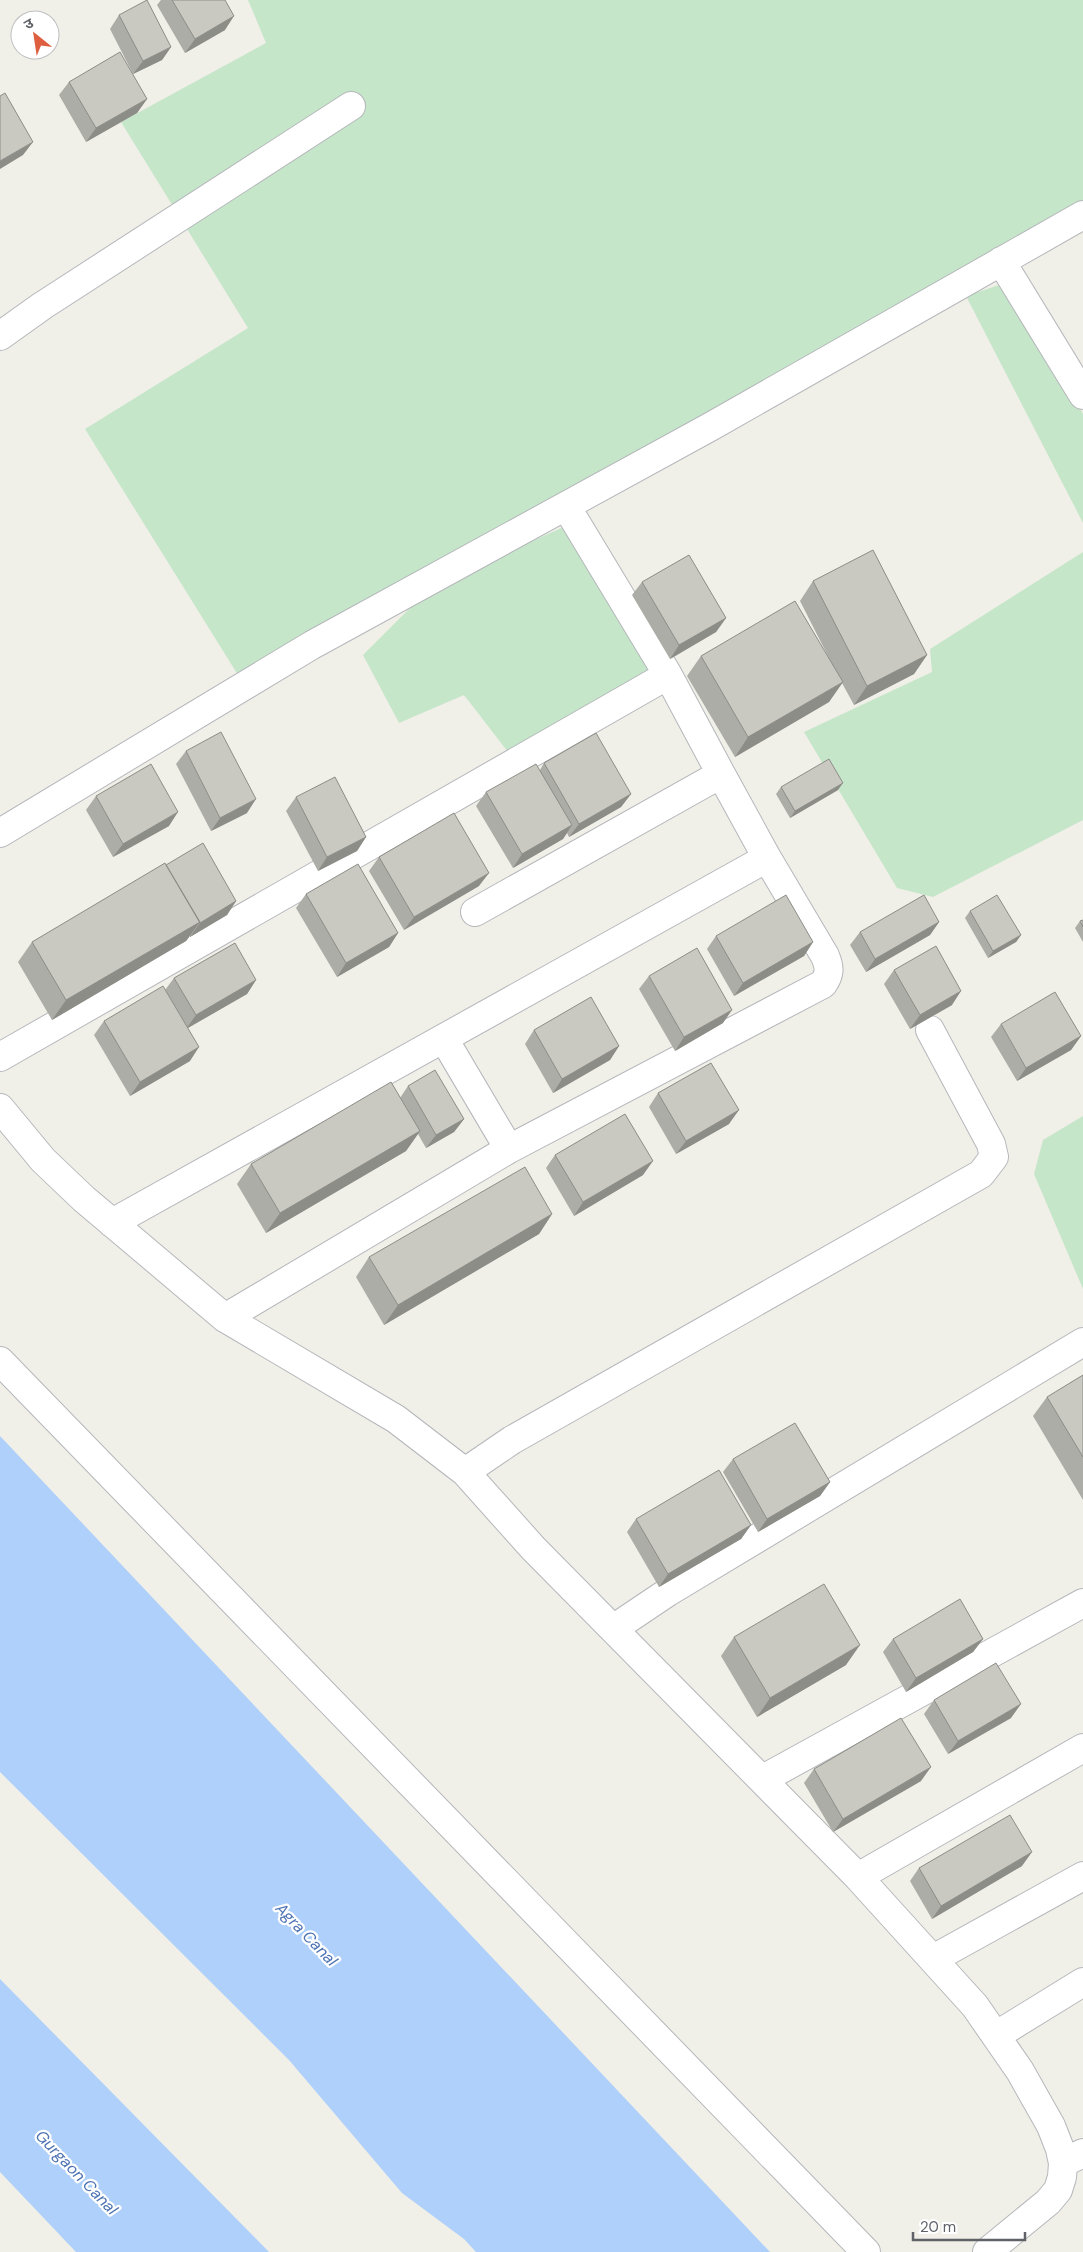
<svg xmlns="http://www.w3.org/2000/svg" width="1083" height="2252" font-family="'DM Sans','Noto Sans Devanagari',sans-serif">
  <rect width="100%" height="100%" fill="#f0efe8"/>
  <path fill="#c6e6ca" d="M248,0H1083V203L238,675L85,429L248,328L121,122L266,43Z
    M1011,281L1083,414V523L966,296Z
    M570,524L662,679L508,752L464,695L399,723L363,655L431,587Z
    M1083,552V820L933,897L897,888L804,732L932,672L930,649Z
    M1083,1116V1289L1034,1174L1043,1140Z"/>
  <path fill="#aed0fa" d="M0,1436L770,2252H476L464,2239L402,2193L289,2060L0,1772Z
    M0,1979L269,2252H76L0,2172Z"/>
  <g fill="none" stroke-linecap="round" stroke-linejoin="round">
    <defs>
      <path id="minor" d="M1001,261L1083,395
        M0,336L42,306L351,106
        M0,833L312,645L710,427L1083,215
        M475,912L721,774L668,675L566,506
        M444,1039L509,1149
        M0,1057L668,675
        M0,1108L43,1160L84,1199L225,1318L396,1419L465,1472L533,1548L858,1877L975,2006L1020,2071L1051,2126L1060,2149L1063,2163L1062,2177L1058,2190L1048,2202L987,2252
        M112,1223L767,858
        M225,1318L509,1149L823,984C830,974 830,968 825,956L767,858L721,774
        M0,1361L866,2252
        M465,1472L512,1440L981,1174L994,1157L991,1144L930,1030
        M613,1629L668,1592L1083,1342
        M763,1779L1083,1603
        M858,1877L1083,1748
        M933,1959L1083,1876
        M997,2035L1083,1982
        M1063,2163L1083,2153"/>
    </defs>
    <use href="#minor" stroke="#b5b7bb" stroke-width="30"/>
    <use href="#minor" stroke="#fff" stroke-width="28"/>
  </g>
  <path fill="#adada7" d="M161,0H225V30L185,53L157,5Z
    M119,15L171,47L162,60L133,74L110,29Z
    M69,82L147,99L137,113L86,142L59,95Z
    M813,581L927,655L914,674L854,705L842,683L829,702L735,757L687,676L701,656L831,662L800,601Z
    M642,582L726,618L716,632L670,659L632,595Z
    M186,751L247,813L211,831L176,764Z
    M544,763L631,794L621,807L569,837L567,833L563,839L513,868L476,806L486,792L540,770Z
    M781,787L838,790L790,818L776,794Z
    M96,796L169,826L113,857L86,810Z
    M296,797L366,837L357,851L318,871L286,811Z
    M379,857L479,886L404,930L369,871Z
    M166,865L236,901L227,915L190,937V936L186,941L52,1020L18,962L32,942Z
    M306,894L398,933L389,947L337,977L296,908Z
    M970,911L1021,935L1016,942L988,958L965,918Z
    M1083,920V942L1075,928L1080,921Z
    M939,922L930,935L866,972L850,945L860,932Z
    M716,936L813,942L804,956L734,996L707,949Z
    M894,970L952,1005L910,1029L884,984Z
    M649,976L723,1023L675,1051L639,989Z
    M174,978L256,980L247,994L188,1028L190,1061L130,1096L94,1035L104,1021L165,990Z
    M1001,1024L1081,1036L1071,1050L1017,1081L991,1037Z
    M534,1030L619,1046L610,1060L553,1093L525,1044Z
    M408,1086L464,1119L454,1132L426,1148L418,1134L406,1151L266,1233L237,1184L251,1164L400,1098Z
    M658,1093L729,1124L676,1154L649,1107Z
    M555,1155L643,1175L574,1216L546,1168Z
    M552,1214L539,1234L384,1325L356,1277L369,1257Z
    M1083,1375V1500L1033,1416L1047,1397Z
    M733,1459L830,1482L820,1496L758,1532L723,1472Z
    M636,1519L751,1525L741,1539L659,1587L627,1532Z
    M734,1637L846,1665L757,1717L721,1656Z
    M893,1639H983L973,1652L906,1692L883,1652Z
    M934,1700L1011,1718L948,1754L924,1714Z
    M814,1769L921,1781L833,1832L804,1783Z
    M1022,1866L932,1919L910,1881L919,1868Z"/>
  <path fill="#8d8d88" d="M234,16L225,30L185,53L195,39Z
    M171,47L162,60L133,74L143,61Z
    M147,99L137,113L86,142L96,128Z
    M33,142L23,155L0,169V161Z
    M726,618L716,632L670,659L679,645Z
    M927,655L914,674L854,705L867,686Z
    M843,682L829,702L735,757L748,737Z
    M843,783L838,790L790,818L795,811Z
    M631,794L621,807L569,837L579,824Z
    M256,799L247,813L211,831L220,818Z
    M178,812L169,826L113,857L123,844Z
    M572,825L563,839L513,868L522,854Z
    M366,837L357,851L318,871L327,857Z
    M489,873L479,886L404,930L414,917Z
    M236,901L227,915L190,937L200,923Z
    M200,922L186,941L52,1020L66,1000Z
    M939,922L930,935L866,972L875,959Z
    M398,933L389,947L337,977L346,963Z
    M1021,935L1016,942L988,958L993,951Z
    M813,942L804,956L734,996L743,983Z
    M256,980L247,994L186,1029L196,1015Z
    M961,991L952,1005L910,1029L920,1015Z
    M732,1010L723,1023L675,1051L684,1037Z
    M1081,1036L1071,1050L1017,1081L1026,1068Z
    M619,1046L610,1060L553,1093L562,1079Z
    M199,1047L190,1061L130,1096L140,1082Z
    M739,1110L729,1124L676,1154L686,1141Z
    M464,1119L454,1132L426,1148L436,1135Z
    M420,1131L406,1151L266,1233L280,1213Z
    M653,1161L643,1175L574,1216L583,1202Z
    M552,1214L539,1234L384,1325L398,1305Z
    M830,1482L820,1496L758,1532L767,1519Z
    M751,1525L741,1539L659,1587L668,1574Z
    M983,1639L973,1652L906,1692L916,1678Z
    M860,1645L846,1665L757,1717L770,1698Z
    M1021,1704L1011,1718L948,1754L958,1741Z
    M931,1767L921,1781L833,1832L843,1819Z
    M1032,1852L1022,1866L932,1919L941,1906Z"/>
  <path fill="#c9c9c2" stroke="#8d8d88" d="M147,0L171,47L143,61L119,15Z
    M172,0H225L234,16L195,39Z
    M120,52L147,99L96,128L69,82Z
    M5,93L33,142L0,161V96Z
    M873,550L927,655L867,686L813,581Z
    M689,555L726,618L679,645L642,582Z
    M795,601L843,682L748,737L701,656Z
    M221,732L256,799L220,818L186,751Z
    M596,733L631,794L579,824L544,763Z
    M829,759L843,783L795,811L781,787Z
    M151,764L178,812L123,844L96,796Z
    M536,764L572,825L522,854L486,792Z
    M335,777L366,837L327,857L296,797Z
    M454,813L489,873L414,917L379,857Z
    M203,843L236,901L200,923L166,865Z
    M165,863L200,922L66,1000L32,942Z
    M358,864L398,933L346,963L306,894Z
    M786,895L813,942L743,983L716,936Z
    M924,895L939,922L875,959L860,932Z
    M997,895L1021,935L993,951L970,911Z
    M1083,920V927L1080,921Z
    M235,943L256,980L196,1015L174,978Z
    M936,946L961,991L920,1015L894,970Z
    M697,948L732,1010L684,1037L649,976Z
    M163,986L199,1047L140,1082L104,1021Z
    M1055,992L1081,1036L1026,1068L1001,1024Z
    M591,997L619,1046L562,1079L534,1030Z
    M711,1063L739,1110L686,1141L658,1093Z
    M435,1070L464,1119L436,1135L408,1086Z
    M391,1082L420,1131L280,1213L251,1164Z
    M625,1114L653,1161L583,1202L555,1155Z
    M525,1167L552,1214L398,1305L369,1257Z
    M1083,1375V1457L1047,1397Z
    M795,1423L830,1482L767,1519L733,1459Z
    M719,1470L751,1525L668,1574L636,1519Z
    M824,1584L860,1645L770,1698L734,1637Z
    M960,1599L983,1639L916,1678L893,1639Z
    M996,1663L1021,1704L958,1741L934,1700Z
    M901,1718L931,1767L843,1819L814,1769Z
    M1010,1815L1032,1852L941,1906L919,1868Z"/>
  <g text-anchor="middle" stroke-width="4.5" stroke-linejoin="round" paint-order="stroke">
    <g font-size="16" font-style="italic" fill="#4e74b4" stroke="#fff">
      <text transform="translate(307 1934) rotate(46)" y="6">Agra Canal</text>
      <text transform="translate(77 2172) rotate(46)" y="6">Gurgaon Canal</text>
    </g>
  </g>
  <g transform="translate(35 35) rotate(330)"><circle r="24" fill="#ffffff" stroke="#bfc0c2"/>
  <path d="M0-4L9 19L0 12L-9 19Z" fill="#df5e3f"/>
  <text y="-8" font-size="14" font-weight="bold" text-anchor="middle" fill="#5f6267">उ</text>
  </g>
  <path d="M913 2232v8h112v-8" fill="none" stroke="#5f6267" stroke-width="2.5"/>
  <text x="920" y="2232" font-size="15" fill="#5f6267" stroke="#ffffff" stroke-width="4" paint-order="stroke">20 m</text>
</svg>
